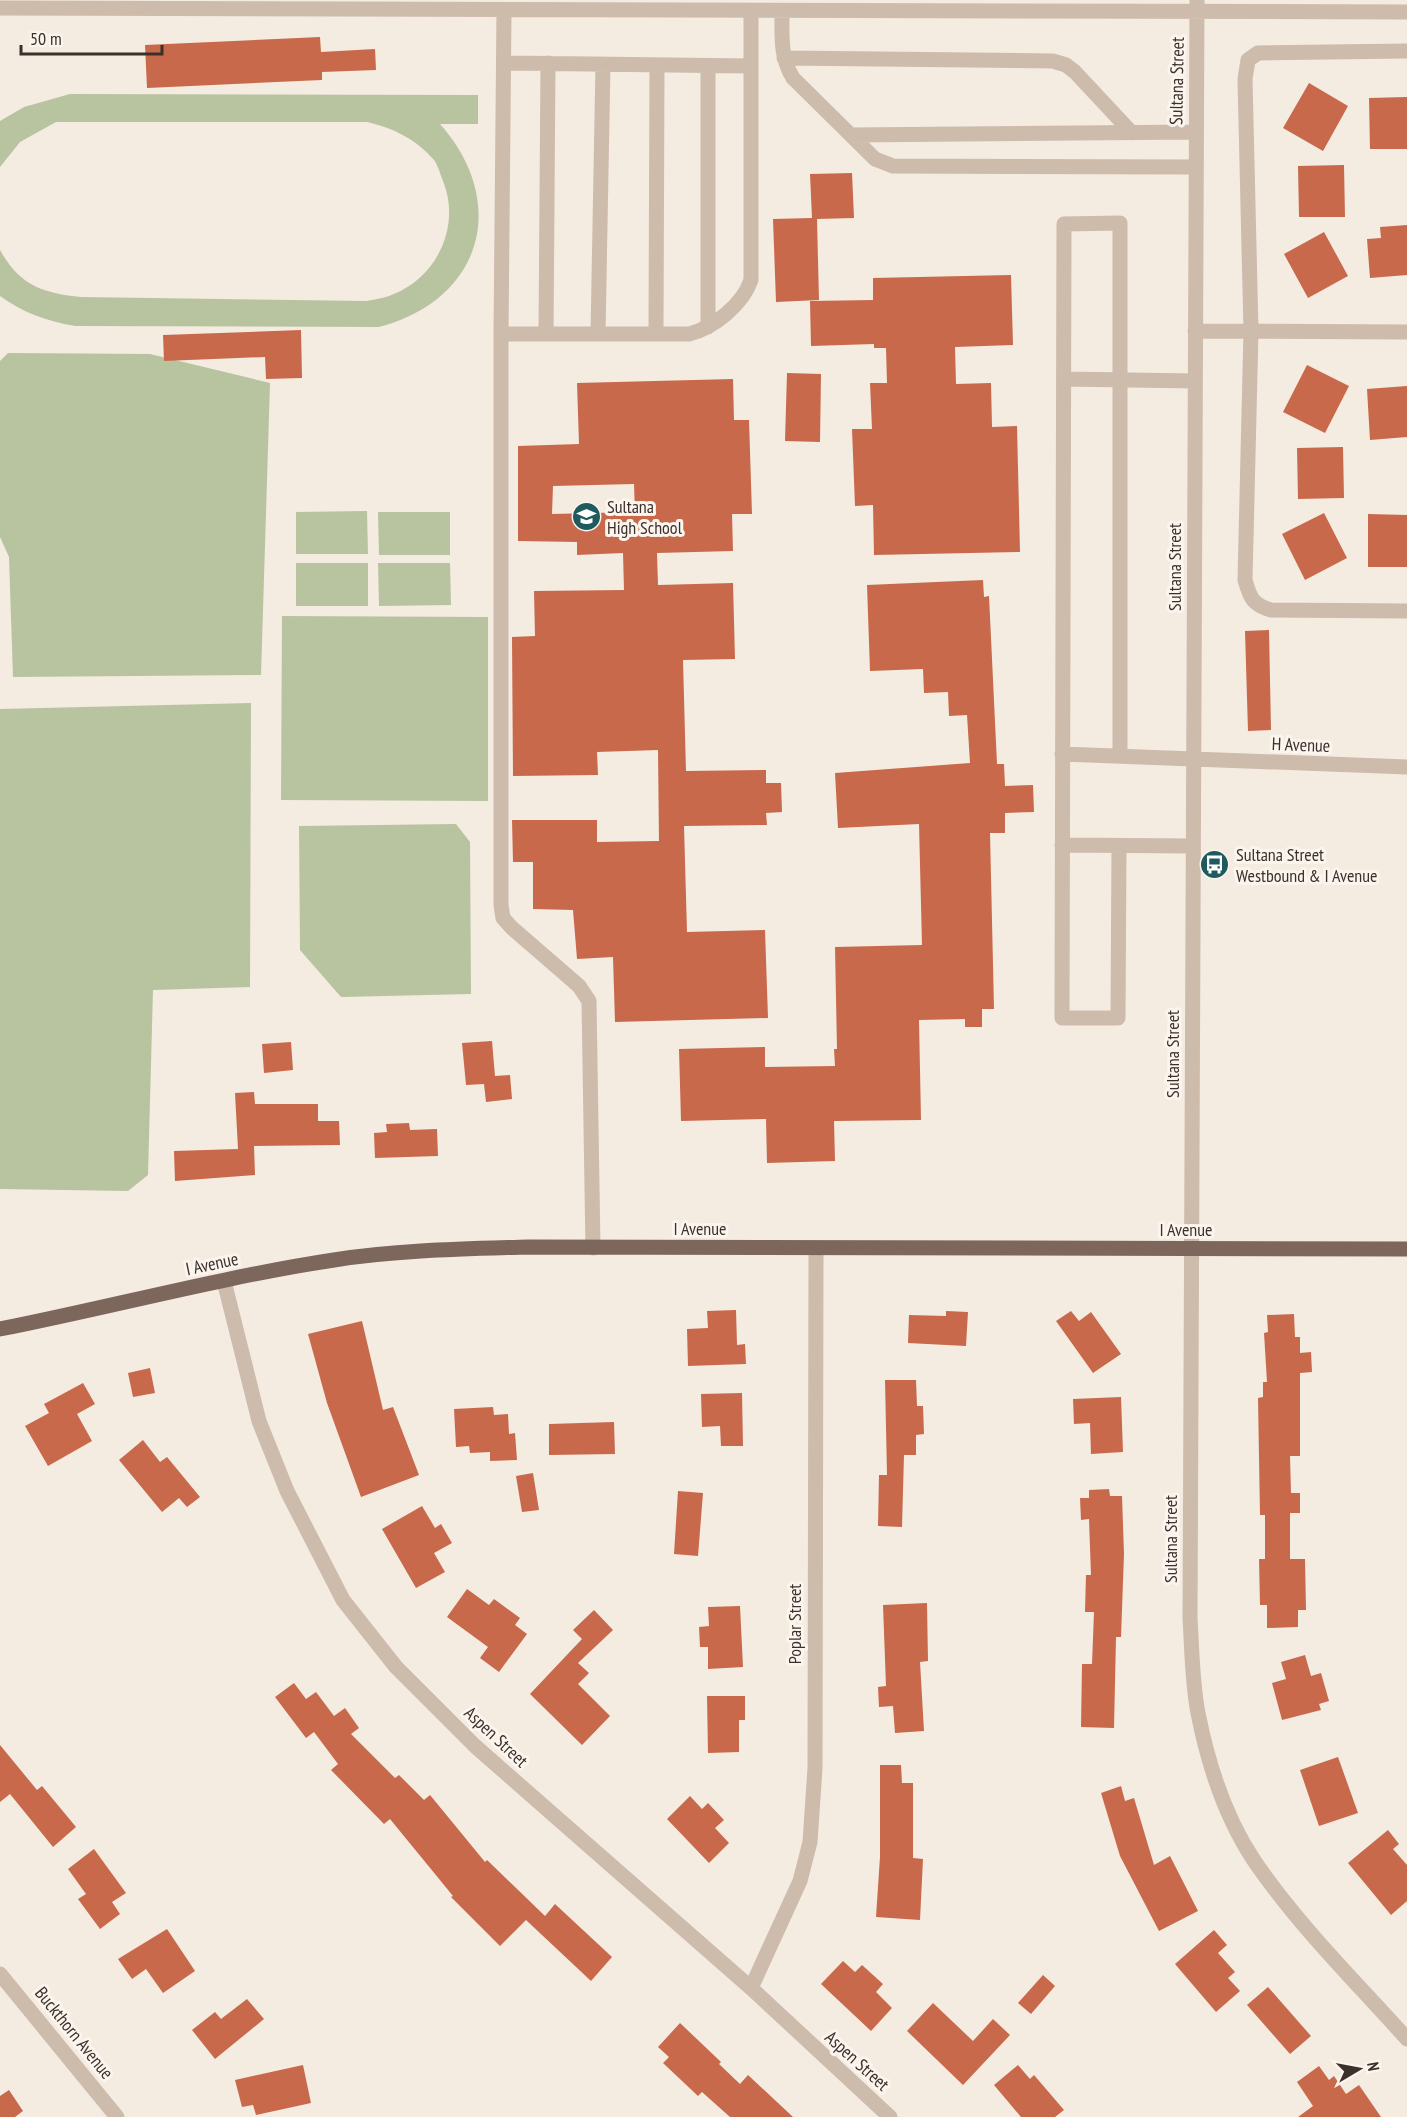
<svg xmlns="http://www.w3.org/2000/svg" width="1407" height="2117" font-family="'PT Sans Narrow',sans-serif">
  <rect width="100%" height="100%" fill="#f4ebe1"/>
  <path fill="#b8c4a0" d="M70,94L478,95V124H440C510,203 482,300 379,327L75,326C46,321 24,313 0,296V250C20,286 43,293 81,297L367,301C375,299 386,298 394,294C438,276 461,225 443,181C440,174 438,165 434,160C416,139 393,128 367,122H56L20,142L0,167V121L24,107Z
    M8,353L150,354L270,383L261,675L13,677L9,557L0,537V361Z
    M367,511L368,554H296V512Z
    M378,512H450V555H379Z
    M296,563H368V606H296Z
    M378,563H450L451,605L379,606Z
    M282,616L488,617V801L281,800Z
    M251,703L250,987L153,990L148,1175L128,1191L0,1189V709Z
    M456,824L470,842L471,994L341,997L300,950L299,826Z"/>
  <path fill="#c8694b" fill-rule="evenodd" d="M320,37L321,52L375,49L376,70L322,72V80L147,88L145,45Z
    M1309,83L1348,106L1323,151L1283,128Z
    M1407,97V149H1370L1369,98Z
    M1344,165L1345,217H1299L1298,166Z
    M852,173L854,218L817,219L819,300L776,302L773,219L812,218L810,174Z
    M1407,225V275L1370,278L1367,239L1381,238L1380,227Z
    M1324,232L1348,276L1308,298L1284,254Z
    M1011,275L1013,345L955,347L956,384L991,383L992,427L1017,426L1020,552L874,555L873,505L855,506L852,429H872L870,383H887L886,348H874V344L811,346L810,301L873,300V278Z
    M301,330L302,378L266,379L265,357L164,361L163,335Z
    M1307,365L1349,386L1325,433L1283,412Z
    M787,373L821,374L820,442L785,441Z
    M733,379L734,420H749L752,514H732L733,551L657,553L658,585L733,583L735,659L683,660L686,771L766,770V783H781L782,812L766,813L767,825L684,826L687,932L765,930L768,1018L615,1022L613,957L577,959L573,910L533,909V862H513L512,820H597V842L659,841L658,750L597,752L598,775L513,776L512,637L535,636L534,591L624,590L623,553L577,555V542L518,541V446L579,444L577,383ZM634,484L635,512L552,514L553,486Z
    M1407,386V437L1370,440L1367,389Z
    M1343,447L1344,498L1298,499L1297,448Z
    M1324,513L1347,558L1305,580L1282,534Z
    M1368,514L1407,515V567H1368Z
    M983,580L984,597L989,596L997,764H1004L1005,786L1033,785L1034,812L1005,813V833H990L994,1009H982V1027H965V1019L919,1020L921,1120L834,1121L835,1161L767,1163L766,1119L681,1121L679,1049L765,1047V1067L835,1066L834,1049H837L835,947L922,945L919,824L838,828L835,773L970,763L967,715L949,716L948,692L924,693L923,669L870,671L867,585Z
    M1269,630L1271,730L1248,731L1245,631Z
    M492,1041L495,1076L510,1075L512,1099L486,1102L484,1084L466,1085L462,1043Z
    M291,1042L293,1070L264,1073L262,1044Z
    M254,1092L255,1104H318V1121H339L340,1145L254,1146L255,1175L175,1181L174,1151L238,1149L235,1093Z
    M409,1123L410,1130L437,1129L438,1156L375,1158L374,1133L387,1132L386,1124Z
    M736,1310L737,1345L745,1344L746,1364L688,1366L687,1329L708,1328L707,1311Z
    M946,1311L968,1312L966,1346L908,1343L909,1315L946,1316Z
    M1071,1311L1079,1321L1091,1312L1121,1354L1093,1373L1056,1321Z
    M1294,1314L1295,1337H1300V1353L1311,1352L1312,1372L1300,1373V1456H1290L1291,1493H1300V1513H1290V1559H1305L1306,1610H1298V1627L1267,1628V1605H1260L1259,1559H1265V1515H1260L1258,1398L1263,1397V1382H1267L1264,1333L1268,1332L1267,1315Z
    M362,1321L383,1410L393,1407L419,1475L361,1497L327,1403L308,1334Z
    M150,1368L155,1393L133,1397L128,1373Z
    M885,1380H916L917,1406H923L924,1434L916,1435V1455H904L902,1527L878,1526L879,1475H887Z
    M83,1383L95,1404L77,1414L92,1441L48,1466L25,1426L49,1413L44,1404Z
    M742,1393L743,1446H721L720,1426L702,1427L701,1394Z
    M1121,1397L1123,1452L1091,1454L1090,1423L1074,1424L1073,1399Z
    M493,1407L494,1415L508,1414L509,1434L515,1433L517,1460L490,1461V1452L470,1453L469,1446L456,1447L454,1409Z
    M614,1422L615,1454L549,1455V1424Z
    M143,1440L160,1462L167,1457L200,1497L187,1507L179,1498L162,1512L119,1460Z
    M533,1473L539,1510L522,1512L516,1476Z
    M1109,1489L1110,1496H1122L1124,1554L1121,1637H1116L1114,1728L1081,1727L1082,1664H1092L1094,1612H1085L1086,1575H1091L1089,1519L1081,1520L1080,1498H1089V1490Z
    M678,1491L703,1493L698,1556L674,1554Z
    M422,1506L435,1528L441,1524L452,1543L434,1553L445,1572L416,1588L382,1529Z
    M467,1589L489,1605L494,1599L520,1618L515,1625L527,1634L499,1672L480,1658L488,1647L447,1617Z
    M927,1603L928,1661L920,1662L924,1731L895,1733L893,1706L879,1707L878,1687L886,1686L883,1605Z
    M740,1606L743,1667L708,1669V1647H700L699,1627L709,1626L708,1607Z
    M594,1610L613,1630L578,1663L589,1673L578,1684L610,1716L582,1745L530,1694L582,1639L573,1630Z
    M1305,1655L1311,1676L1321,1673L1329,1701L1319,1704L1321,1710L1282,1720L1272,1683L1286,1679L1281,1662Z
    M294,1683L306,1699L316,1692L334,1716L345,1708L359,1728L351,1734L395,1778L399,1775L424,1800L430,1795L485,1862L487,1860L545,1916L555,1904L612,1957L591,1981L526,1920L500,1946L451,1897L453,1896L390,1819L384,1824L331,1770L338,1764L314,1732L306,1738L275,1697Z
    M707,1696H745V1720H739V1752L708,1753Z
    M0,1745L37,1790L42,1786L76,1827L53,1847L10,1794L0,1802Z
    M1338,1757L1358,1813L1319,1826L1300,1770Z
    M880,1765H901L902,1783H913V1858L923,1859L920,1920L876,1917L880,1857Z
    M1121,1786L1125,1801L1134,1798L1154,1865L1170,1856L1198,1911L1159,1931L1120,1856L1101,1793Z
    M690,1796L702,1809L708,1803L724,1820L715,1828L729,1843L709,1863L667,1819Z
    M1388,1830L1399,1844L1393,1849L1407,1865V1901L1391,1915L1348,1863Z
    M94,1849L126,1893L112,1902L120,1914L100,1929L78,1899L86,1894L68,1869Z
    M167,1929L195,1971L163,1993L146,1969L132,1979L118,1959Z
    M1214,1930L1227,1945L1218,1953L1235,1972L1228,1978L1240,1991L1216,2012L1175,1964Z
    M843,1961L855,1972L862,1965L883,1984L876,1992L892,2008L871,2031L821,1984Z
    M1043,1975L1055,1986L1031,2014L1018,2003Z
    M1268,1987L1311,2036L1290,2054L1247,2005Z
    M247,1999L264,2019L215,2059L192,2030L215,2012L221,2019Z
    M933,2003L973,2041L993,2019L1010,2035L963,2085L907,2031Z
    M680,2023L721,2062L719,2064L740,2084L748,2075L793,2117H730L702,2092L698,2096L663,2063L669,2057L658,2047Z
    M303,2065L311,2103L256,2115L253,2105L242,2107L235,2080Z
    M1018,2065L1030,2079L1034,2075L1064,2110L1055,2117H1021L994,2085Z
    M1319,2066L1329,2080L1334,2076L1346,2094L1359,2085L1381,2117H1298L1313,2106L1297,2082Z
    M9,2090L23,2111L15,2117H0V2096Z"/>
  <g fill="none" stroke-linecap="round" stroke-linejoin="round">
    <path stroke="#cdbbac" stroke-width="15" d="M1197,0L1190,1618C1192,1649 1192,1682 1198,1713C1208,1764 1226,1819 1255,1862C1299,1926 1356,1982 1407,2039
      M0,8L1407,12
      M504,11L501,334H689C714,328 743,304 751,280V12
      M782,12C782,36 780,57 793,78L875,159L893,166L1195,167
      M1407,51L1258,53L1248,60L1245,79L1251,331L1245,580C1250,598 1253,605 1271,610L1407,611
      M784,58L1053,61L1066,65L1075,72L1132,133
      M504,63L751,66
      M852,135L1196,132
      M708,327V66
      M1195,331L1407,332
      M501,334V905L503,918L512,928L579,986L589,1001L593,1248
      M546,334L548,63
      M598,334L603,64
      M656,334L657,65
      M1064,379L1195,381
      M1062,754L1407,767
      M1062,845L1192,846
      M1119,846L1118,1018H1062L1064,224L1120,223V755
      M224,1281L259,1421L287,1491L343,1600L396,1667L475,1746L751,1988L890,2117
      M0,1974L117,2117
      M751,1988L800,1881L810,1842L815,1768L816,1249"/>
    <path stroke="#7d675c" stroke-width="15" d="M0,1329C111,1307 222,1277 334,1260C398,1250 464,1249 528,1247L1407,1249"/>
  </g>
  <defs>
    <symbol id="school-disc" viewBox="-11 -11 22 22"><circle r="9.5" fill="#1f5a5e" stroke="#fbf5ee"/><path d="M0-5L7-2L0 1L-7-2ZM-4 1L0 2.5L4 1V4Q0 6-4 4Z" fill="#fff"/></symbol>
    <symbol id="bus-disc" viewBox="-11 -11 22 22"><circle r="9.5" fill="#1f5a5e" stroke="#fbf5ee"/><path d="M-5-6H5V4H4V6H2V4H-2V6H-4V4H-5ZM-3.5-4V0h7V-4ZM-3.5 1.2v1.5H-2V1.2ZM2 1.2v1.5H3.5V1.2Z" fill="#fff"/></symbol>
  </defs>
  <g fill-rule="evenodd">
    <use href="#school-disc" x="570" y="500" width="33" height="33"/>
    <use href="#bus-disc" x="1198" y="848" width="33" height="33"/>
  </g>
  <g text-anchor="middle" stroke-width="6" stroke-linejoin="round" paint-order="stroke">
    <g font-size="18" fill="#3b302b" stroke="#fbf5ee">
      <text transform="translate(1177 81) rotate(-89)" y="6">Sultana Street</text>
      <text transform="translate(1175 567) rotate(-90)" y="6">Sultana Street</text>
      <text transform="translate(1301 745) rotate(2)" y="6">H Avenue</text>
      <text transform="translate(1173 1054) rotate(-90)" y="6">Sultana Street</text>
      <text x="700" y="1235">I Avenue</text>
      <text x="1186" y="1236">I Avenue</text>
      <text transform="translate(212 1264) rotate(-12)" y="6">I Avenue</text>
      <text transform="translate(1171 1539) rotate(-90)" y="6">Sultana Street</text>
      <text transform="translate(795 1624) rotate(-90)" y="6">Poplar Street</text>
      <text transform="translate(496 1737) rotate(43)" y="6">Aspen Street</text>
      <text transform="translate(74 2033) rotate(51)" y="6">Buckthorn Avenue</text>
      <text transform="translate(857 2061) rotate(42)" y="6">Aspen Street</text>
    </g>
    <g font-size="18" fill="#3b302b" stroke="#fbf5ee" text-anchor="start">
      <text x="607" y="513">Sultana<tspan x="607" dy="21">High School</tspan></text>
      <text x="1236" y="861">Sultana Street<tspan x="1236" dy="21">Westbound &amp; I Avenue</tspan></text>
    </g>
  </g>
  <g transform="translate(1359 2069) rotate(80)" stroke="#fbf5ee" stroke-width="4.5" paint-order="stroke">
  <path d="M0-4.5L10 22L0 15L-10 22Z" fill="#3b302b"/>
  <text y="-9" font-size="16" font-weight="bold" text-anchor="middle" fill="#3b302b">N</text>
  </g>
  <path d="M21 45v9h141v-9" fill="none" stroke="#3b302b" stroke-width="3"/>
  <text x="30" y="45" font-size="18" fill="#3b302b" stroke="#fbf5ee" stroke-width="4.5" paint-order="stroke">50 m</text>
</svg>
